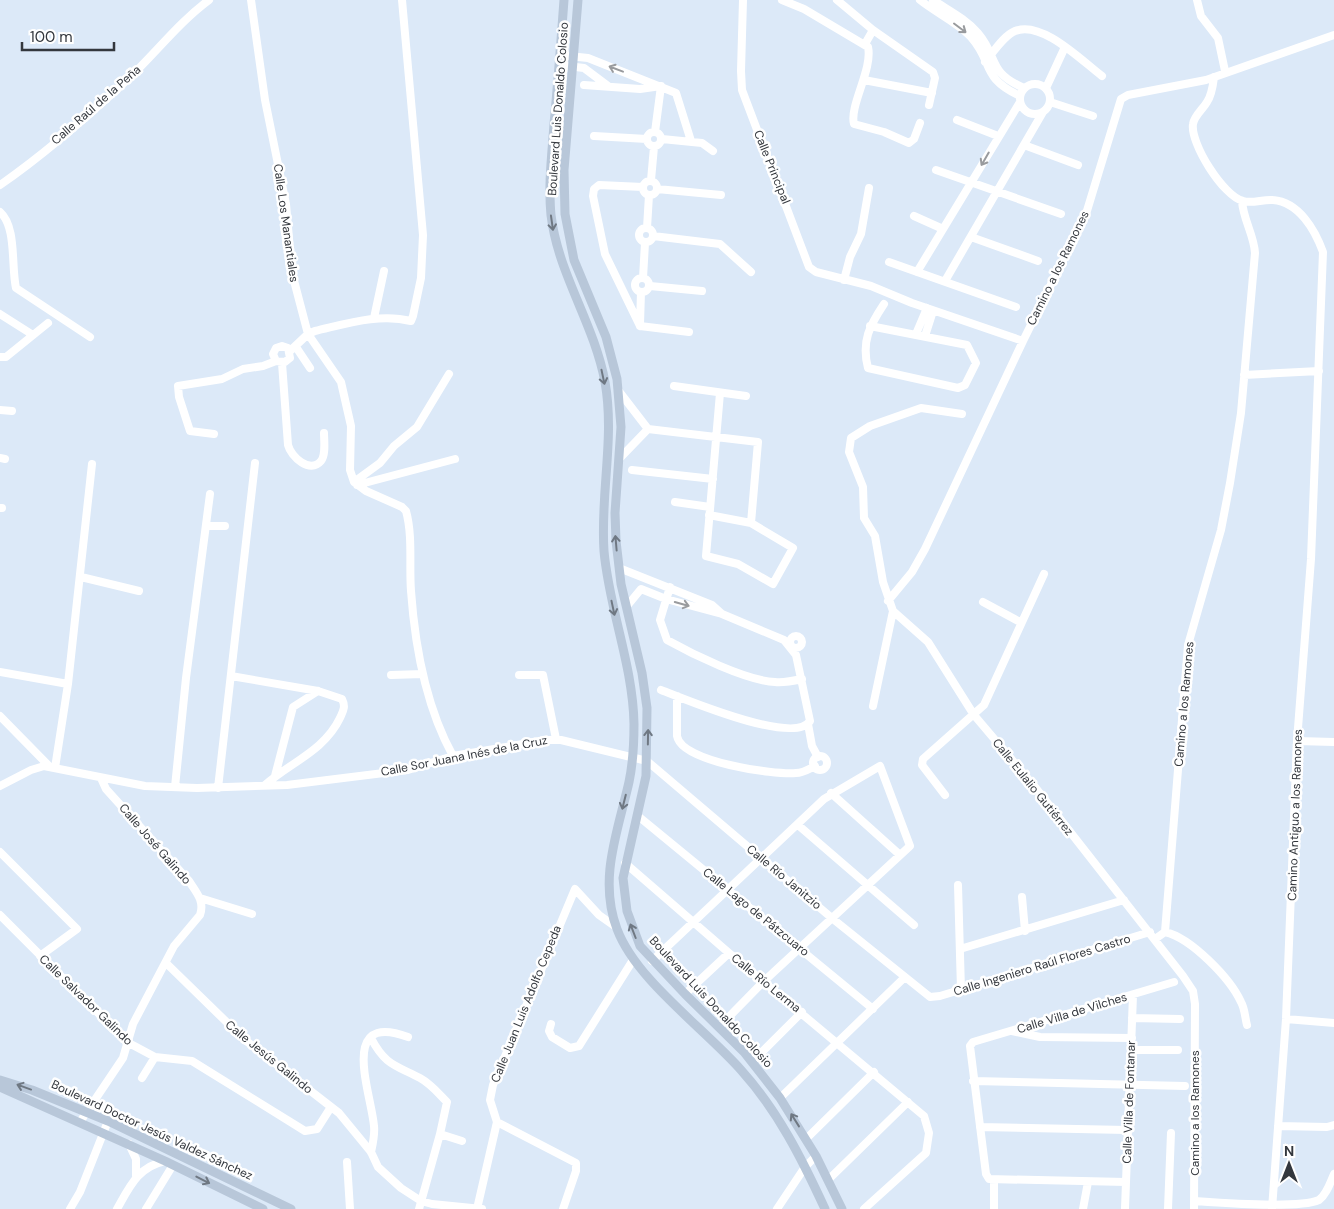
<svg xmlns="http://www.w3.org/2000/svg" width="1334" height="1209" font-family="'DM Sans',sans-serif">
  <rect width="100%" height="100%" fill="#dce9f8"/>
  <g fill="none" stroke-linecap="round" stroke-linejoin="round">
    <path stroke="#fff" stroke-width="8" d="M251,0L265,100L286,204L292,273L308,334L341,382L351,426L350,470L354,482L366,491L402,507L406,511C413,536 409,566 411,591C415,647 426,707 453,756
      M743,0L741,71L742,90L809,267L816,272L871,286L912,303L1023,341
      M782,0L804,9L868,47C873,69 849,106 854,124L884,132L909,143L914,139L920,123
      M837,0L873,30L865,44
      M920,0C936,13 957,22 971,37C994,63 980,77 1020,96
      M933,0C948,10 966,19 978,33C999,58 987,72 1024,88
      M1197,0L1201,16L1218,38L1225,71
      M873,30L933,72L935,78L929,105
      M560,55L588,58L676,93L691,141
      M985,62C993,53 1003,36 1015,31C1042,20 1082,61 1102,76
      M559,65L584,68L608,86
      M1214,77C1213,85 1212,95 1207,102C1203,109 1194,116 1193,124C1190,143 1223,196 1243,201C1252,204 1263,199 1273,200C1299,202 1315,230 1323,252L1311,559L1297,741L1286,1019L1272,1209
      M864,80L932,93
      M1020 99a15 15 0 1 1 30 0a15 15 0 1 1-30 0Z
      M584,85L640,89L661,86
      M1046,88L1065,47
      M1050,102L1093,116
      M957,120L998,136
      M647 139a7 7 0 1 1 14 0a7 7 0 1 1-14 0Z
      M655,132L661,86
      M594,136L647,139
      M662,139L702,143L713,151
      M1024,145L1078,165
      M936,170L1061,214
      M651,180L654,147
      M643 188a7 7 0 1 1 14 0a7 7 0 1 1-14 0Z
      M0,185C45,154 87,117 127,80C155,54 178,23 209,0
      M657,189L721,195
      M0,212C17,227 11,267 16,288L90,337
      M914,216L943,229
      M639 235a7 7 0 1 1 14 0a7 7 0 1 1-14 0Z
      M647,228L649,195
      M653,236L720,244L751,272
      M971,237L1038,261
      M889,262L1016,307
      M917,272L1020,102
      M635 285a7 7 0 1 1 14 0a7 7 0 1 1-14 0Z
      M643,278L645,243
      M844,280L850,257L861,234L869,188
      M945,281L1043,112
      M650,286L702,291
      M0,314L33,335
      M374,318L384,271
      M640,324L641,292
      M640,326L605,254L593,196L594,189L599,185L643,187
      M640,326L689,332
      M870,326L967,345L976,363L965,385L958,388L868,368C861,341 870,325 884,304
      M916,334L927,308
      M925,336L933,311
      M296,347L310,368
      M290,351L308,334L315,331C346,324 379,313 411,321L413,316L421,278L423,235L402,0
      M0,357H6L48,323
      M282,363L288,445C291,457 310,474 321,461C326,455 324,440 324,433
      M1244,375L1319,371
      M674,386L746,396
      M618,390L648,429L758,442L751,523
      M0,410L12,411
      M962,414L921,408L870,426L851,438L849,452L863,487L864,518L875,536L883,582L893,611L928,642L974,715L1035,787L1183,976L1193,991L1195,1004L1194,1209
      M214,434L190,431L179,397L178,386L222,379L243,369L263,366L276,361L285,362L290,358L288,348L282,346L276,348L273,354L276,361
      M0,458L5,459
      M620,458L648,429
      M632,470L713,479
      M354,482L380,463L394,446L417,427L449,374
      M357,485L455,459
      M675,502L710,507
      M0,508H2
      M709,515L751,523L793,548L773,584L738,564L706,556L720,393
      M206,526H225
      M619,568L712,605L722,614
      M81,577L139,591
      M670,587L660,620L667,640C692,654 747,681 775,682C784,683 793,681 802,679
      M888,601L912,572L925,549L1023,341L1086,214L1121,99L1128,95L1206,80L1334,35
      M983,602L1020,622
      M627,606L641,589L666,599L722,614L784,640L796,655L810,721C794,746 685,699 661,690
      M790 642a6 6 0 1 1 12 0a6 6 0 1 1-12 0Z
      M0,672L68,684
      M391,675L423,674
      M519,675H543L556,739
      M231,676L318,691L342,699C346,707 343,711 340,718C324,751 291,762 265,785
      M677,696V736C681,762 774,775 796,773C803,773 809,769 815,766
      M873,706L893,611
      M0,716L50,767
      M808,724L812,746L818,757
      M1297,741L1334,742
      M813 763a7 7 0 1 1 14 0a7 7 0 1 1-14 0Z
      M55,768L68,684L92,464
      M275,776L293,707L318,691
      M0,786L31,770L44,766L145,786L197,788L287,785L408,770L453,756L546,740H561L647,761L833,919L930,997L940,996L1150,932
      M175,787L186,678L210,494
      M218,788L255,463
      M831,793L900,855
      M945,795L922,765L923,759L984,705L1044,574
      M638,816L873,1009
      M798,825L914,925
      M0,852L77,929L40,956
      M625,863L729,953L924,1116L929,1133L926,1153L864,1209
      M958,885L961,990
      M1022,897L1025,931
      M200,898L252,914
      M0,915L127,1042L155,1057L192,1061L305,1131L317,1129L331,1107
      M1165,932C1191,938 1230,978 1241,1002C1245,1009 1245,1018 1247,1025
      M1155,939L1165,932L1188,645L1221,530L1230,483L1241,413L1255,253C1254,235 1243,219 1242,201
      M960,949L1124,900
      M652,961L824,799L880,766L910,846L764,981L719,1027
      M166,963L245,1040L339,1113L371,1152L378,1167L401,1188L421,1201L432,1204L482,1209
      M685,994L729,953
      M1132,1018L1180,1019
      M1286,1019L1334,1023
      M551,1024L549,1031L552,1037L570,1048L579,1046L633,960
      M1012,1031L1040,1037L1132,1038
      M371,1038C385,1065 395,1065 420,1078C431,1084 438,1093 447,1102L440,1134L419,1209
      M1131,1050H1178
      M752,1062L802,1012
      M142,1078L155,1057
      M973,1081L1185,1086
      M780,1098L905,977
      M80,1122L123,1058L133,1024L174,946L200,915C205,901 196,892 189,881L106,789L101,778
      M497,1122L490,1100L493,1085L575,889L599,915L616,927
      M497,1122L576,1163V1171L563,1209
      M1278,1126L1327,1127L1334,1125
      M980,1127L1127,1130
      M440,1134L462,1141
      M806,1139L874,1072
      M129,1144L136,1159V1176
      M371,1152C373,1143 375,1135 374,1126C371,1092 338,1011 408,1037
      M347,1162L350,1209
      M828,1180L908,1102
      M1126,1182L989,1179L986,1174L970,1046L973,1042L1174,982
      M1194,1201C1222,1203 1298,1209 1319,1200C1327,1194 1330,1183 1334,1174
      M70,1209L80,1192L108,1121
      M117,1209C130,1186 138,1167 165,1161
      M146,1209L173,1165
      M477,1209L497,1122
      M777,1209L805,1167L816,1156
      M994,1209V1180
      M1083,1209L1088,1182
      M1125,1209L1133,995
      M1168,1209L1171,1133"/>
    <path stroke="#b8c7d9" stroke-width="9" d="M564,0C561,41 558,82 554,124C552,154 548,185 551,215C558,274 594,323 605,382C615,438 600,494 604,551C609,609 633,665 634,724C634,744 633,763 629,782C618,831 598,879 617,929C636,980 704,1028 741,1070C778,1111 802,1159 825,1209
      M578,0L564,170L565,214L574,260L606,337L617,379L621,427L615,513L616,541L621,584L642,673L647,708L646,776L623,878L627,911L640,946L685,994L744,1052L780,1098L816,1156L842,1209
      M0,1080L32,1090L108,1121L291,1209
      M0,1087L165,1161L263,1209"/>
  </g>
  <defs><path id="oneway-shaft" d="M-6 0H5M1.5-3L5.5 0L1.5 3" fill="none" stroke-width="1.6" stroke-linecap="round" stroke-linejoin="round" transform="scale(1.25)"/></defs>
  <g stroke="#999b9e">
    <use href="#oneway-shaft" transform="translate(960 28) rotate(37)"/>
    <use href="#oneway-shaft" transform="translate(616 69) rotate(-159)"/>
    <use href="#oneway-shaft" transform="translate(985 159) rotate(120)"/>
    <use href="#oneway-shaft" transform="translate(682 604) rotate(16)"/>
  </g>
  <g stroke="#6f7883">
    <use href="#oneway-shaft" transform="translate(552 223) rotate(82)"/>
    <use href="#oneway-shaft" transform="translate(603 377) rotate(78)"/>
    <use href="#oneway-shaft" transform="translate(616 543) rotate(-95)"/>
    <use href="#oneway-shaft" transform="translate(613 608) rotate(78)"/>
    <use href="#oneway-shaft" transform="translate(648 737) rotate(-89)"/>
    <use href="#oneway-shaft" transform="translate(624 802) rotate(104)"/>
    <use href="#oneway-shaft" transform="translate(633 931) rotate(-111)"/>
    <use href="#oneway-shaft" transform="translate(24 1087) rotate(-160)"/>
    <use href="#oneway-shaft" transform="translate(795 1120) rotate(-122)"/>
    <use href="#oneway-shaft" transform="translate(203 1180) rotate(27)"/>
  </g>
  <g text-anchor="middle" stroke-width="5" stroke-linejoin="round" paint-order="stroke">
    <g font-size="12" fill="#33373d" stroke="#fff">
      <text transform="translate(96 105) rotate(-41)" y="4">Calle Raúl de la Peña</text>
      <text transform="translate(558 109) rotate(-86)" y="4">Boulevard Luis Donaldo Colosio</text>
      <text transform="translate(772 167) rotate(68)" y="4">Calle Principal</text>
      <text transform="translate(286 223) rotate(82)" y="4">Calle Los Manantiales</text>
      <text transform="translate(1058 268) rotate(-64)" y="4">Camino a los Ramones</text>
      <text transform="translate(1184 704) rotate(-85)" y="4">Camino a los Ramones</text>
      <text transform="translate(464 756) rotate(-11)" y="4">Calle Sor Juana Inés de la Cruz</text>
      <text transform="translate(1033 787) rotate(51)" y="4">Calle Eulalio Gutiérrez</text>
      <text transform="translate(1295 815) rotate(-88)" y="4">Camino Antiguo a los Ramones</text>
      <text transform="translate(155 844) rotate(49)" y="4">Calle José Galindo</text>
      <text transform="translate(784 877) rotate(40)" y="4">Calle Río Janitzio</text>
      <text transform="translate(756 912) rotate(39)" y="4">Calle Lago de Pátzcuaro</text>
      <text transform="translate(1042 965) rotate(-17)" y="4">Calle Ingeniero Raúl Flores Castro</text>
      <text transform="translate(766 983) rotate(39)" y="4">Calle Río Lerma</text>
      <text transform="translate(86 1000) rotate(44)" y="4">Calle Salvador Galindo</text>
      <text transform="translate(711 1002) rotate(47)" y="4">Boulevard Luis Donaldo Colosio</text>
      <text transform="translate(526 1004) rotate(-68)" y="4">Calle Juan Luis Adolfo Cepeda</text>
      <text transform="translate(1072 1013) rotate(-17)" y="4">Calle Villa de Vilches</text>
      <text transform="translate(269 1057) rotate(39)" y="4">Calle Jesús Galindo</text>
      <text transform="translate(1129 1102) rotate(-88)" y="4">Calle Villa de Fontanar</text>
      <text transform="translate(1195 1113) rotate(-90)" y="4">Camino a los Ramones</text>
      <text transform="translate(152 1130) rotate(25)" y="4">Boulevard Doctor Jesús Valdez Sánchez</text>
    </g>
  </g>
  <g transform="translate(1289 1164)" stroke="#ffffff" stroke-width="4" paint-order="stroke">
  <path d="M0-4L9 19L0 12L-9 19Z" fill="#33373d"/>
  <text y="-8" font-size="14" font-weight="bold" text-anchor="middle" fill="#33373d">N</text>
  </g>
  <path d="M22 42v8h92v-8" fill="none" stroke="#33373d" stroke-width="2.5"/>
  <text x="30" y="42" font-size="15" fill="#33373d" stroke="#ffffff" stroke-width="4" paint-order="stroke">100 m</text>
</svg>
